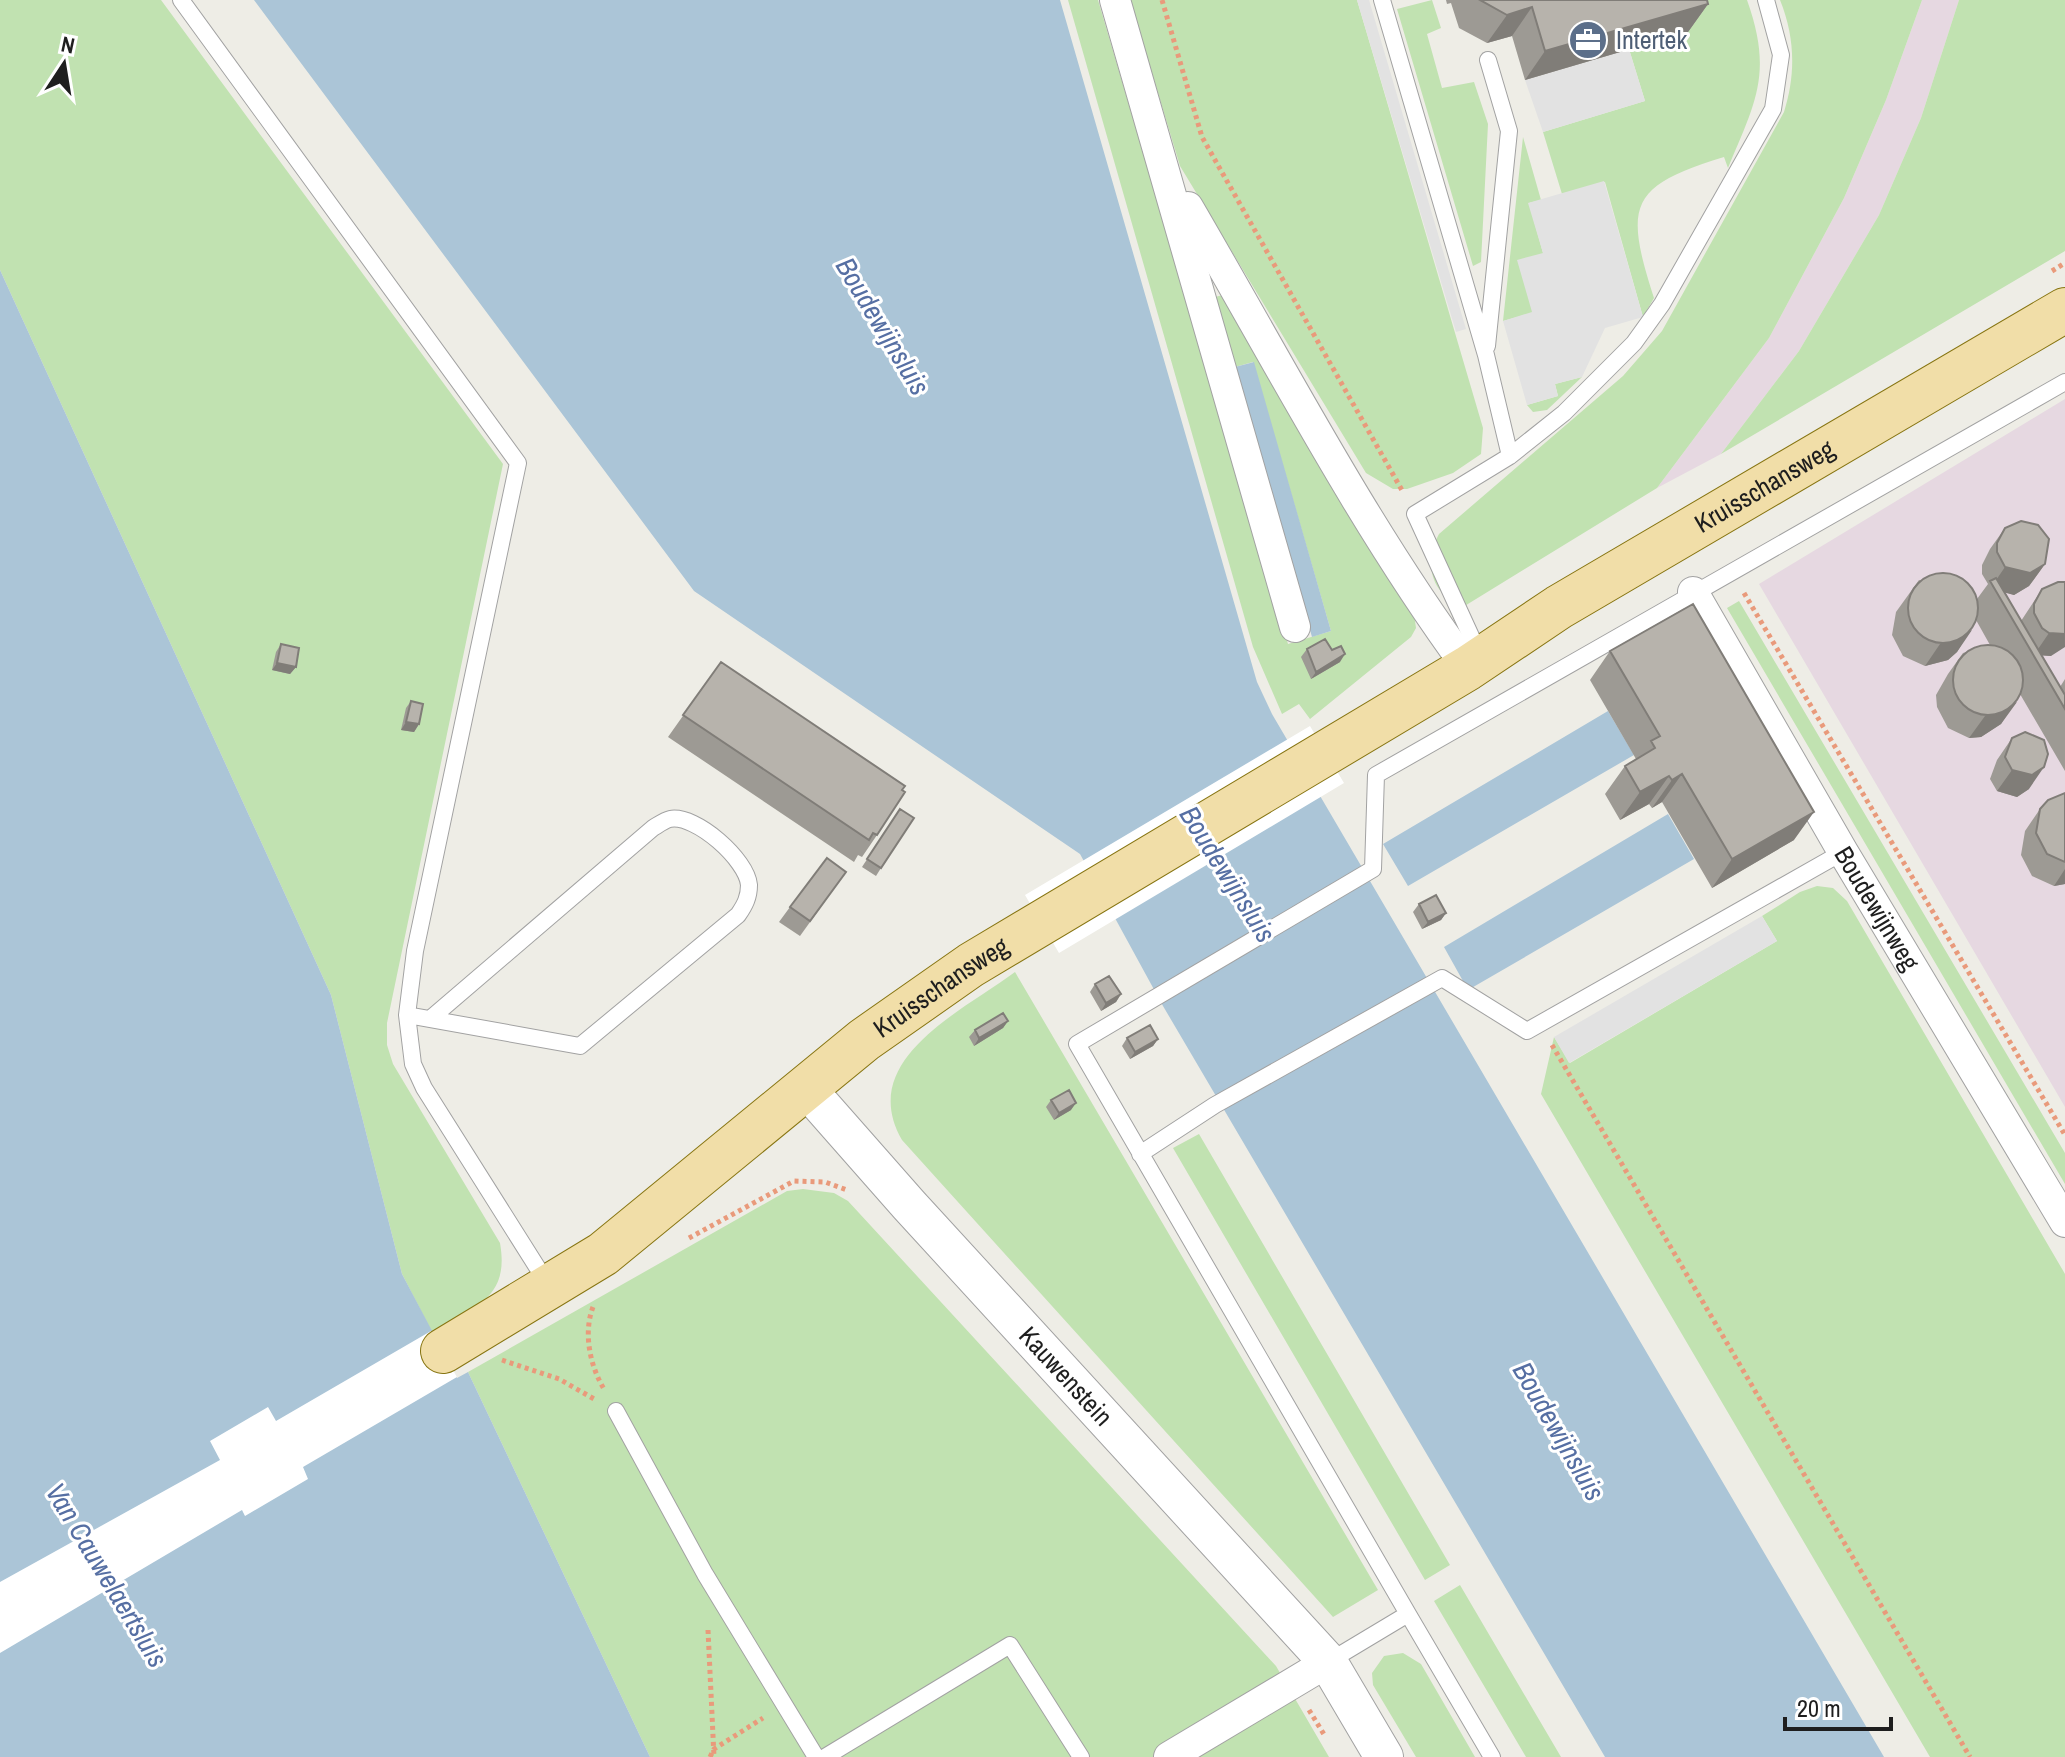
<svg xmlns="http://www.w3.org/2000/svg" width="2065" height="1757" font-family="'Archivo Narrow',sans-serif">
  <rect width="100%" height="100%" fill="#eeede6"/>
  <path fill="#e6d8e1" d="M1922,0H1959L1921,118L1879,215L1799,351L1721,454L1657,488L1769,338L1844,198L1886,100Z
    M2065,399V1107L1759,584Z"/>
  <path fill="#c1e2b1" d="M0,0H161L503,464L387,1023V1045L393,1064L500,1243C510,1299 474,1307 432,1332L402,1274L331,995L0,270Z
    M1068,0H1098L1288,644L1331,631L1253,362L1235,367L1215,297L1223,295L1414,614L1416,628L1411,637L1310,719L1299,704L1282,714L1253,647Z
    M1130,0H1357L1483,428L1481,454L1453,473L1407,489H1393L1366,473L1180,166Z
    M1432,0L1441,28L1427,34L1442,88L1474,82L1488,124L1481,262L1473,266L1397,9Z
    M1679,0H1747C1773,73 1756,101 1728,168L1724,157C1629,186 1624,205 1654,298L1643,317L1605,182L1562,194L1543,132L1645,101L1629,49Z
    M1780,0H1922L1886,100L1844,198L1769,338L1657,488L1463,607C1431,594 1423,563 1439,534L1623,376L1662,331L1784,112C1796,74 1795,37 1780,0Z
    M1959,0H2065V251L1721,454L1799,351L1879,215L1921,118Z
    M1523,137L1541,200L1529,203L1543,253L1532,313L1503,321Z
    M1582,377L1547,410L1533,412L1527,405L1558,396L1555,384Z
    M1739,601L2065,1153V1184L1727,608Z
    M1817,886L1833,888L1847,901L2065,1274V1757H1930L1541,1094L1554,1037L1570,1063L1777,941L1762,916L1800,892Z
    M1015,972L1378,1590L1333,1617L902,1140C856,1060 961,1012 1015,972Z
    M1199,1134L1450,1565L1425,1580L1173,1148Z
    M803,1189L834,1193L848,1201L1276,1666L1329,1757H650L468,1372L787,1191Z
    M1460,1585L1561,1757H1526L1434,1601Z
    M1403,1653L1421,1664L1475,1757H1416L1373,1685L1372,1673L1384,1656Z"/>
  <path fill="#e2e2e2" d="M1357,0H1369L1466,329L1456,332Z
    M1629,49L1645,101L1543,132L1525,80Z
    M1604,181L1643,317L1605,328L1582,377L1555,384L1558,396L1527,405L1503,321L1532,312L1517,260L1543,253L1528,203Z
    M1762,916L1777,941L1569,1063L1554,1037Z"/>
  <path fill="#abc5d7" d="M254,0H1060L1257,682L1272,714L1884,1757H1605L1163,1006L1080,854L694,591Z
    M0,270L331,995L402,1274L457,1378L468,1372L650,1757H0Z
    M1254,362L1331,631L1312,637L1235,367Z
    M1608,711L1634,755L1408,886L1383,844Z
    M1668,814L1694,859L1468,990L1444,947Z"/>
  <path fill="#fff" d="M1310,726L1344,783L1059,953L1025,895Z
    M431,1331L457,1377L303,1467L308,1479L245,1516L242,1510L0,1653V1582L220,1460L210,1441L268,1407L276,1421Z"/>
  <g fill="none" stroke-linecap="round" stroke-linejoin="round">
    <defs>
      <path id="service" d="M181,0L518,463L415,951L407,1015L413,1064L424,1088L549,1286
        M1382,0L1486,355L1510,456
        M1487,346L1509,131L1488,60
        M1481,658L1415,514L1510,456L1564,413L1634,343L1662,304L1773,109L1781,55L1766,0
        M407,1015L580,1046L738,915C745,905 749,897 749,885C747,860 696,814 670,819C665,820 658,825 653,828L430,1019
        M1140,1154L1215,1105L1442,978L1527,1031L1843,852
        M616,1411L705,1574L816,1757
        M1408,1614L1492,1757
        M1328,1662L1408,1614L1077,1044L1373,869L1376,775L2065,382
        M825,1757L1010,1645L1081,1757"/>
      <g id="minor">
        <path d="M1115,0L1295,627"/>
        <path d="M1188,207C1278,361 1362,524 1468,668"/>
        <path id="s1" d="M1693,592L1843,852L2065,1222"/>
        <path d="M1169,1757L1328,1662"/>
      </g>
      <g id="tertiary">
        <path id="s2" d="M806,1088L909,1205L1328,1662L1384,1757"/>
      </g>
      <g id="primary">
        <path id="s3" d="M443,1351L603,1254L864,1040L971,965L1468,668L1559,607L2065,310"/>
      </g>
    </defs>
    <use href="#service" stroke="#a2a2a2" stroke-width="18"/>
    <use href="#minor" stroke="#a2a2a2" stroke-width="32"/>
    <use href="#tertiary" stroke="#a2a2a2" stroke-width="40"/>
    <use href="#primary" stroke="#877512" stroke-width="46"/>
    <path stroke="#e99a7b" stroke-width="5" stroke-dasharray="4 4" stroke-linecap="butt" d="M1162,0L1202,137L1403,492
      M2052,271L2065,263
      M1744,593L2065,1135
      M1552,1045L1970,1757
      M689,1238L794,1181L825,1182L847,1190
      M593,1307C583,1333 590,1366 604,1389
      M502,1360L559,1379L596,1400
      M708,1630L714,1757
      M1309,1710L1325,1736
      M710,1757L714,1749L763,1718"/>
    <use href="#service" stroke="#fff" stroke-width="16"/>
    <use href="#minor" stroke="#fff" stroke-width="30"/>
    <use href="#tertiary" stroke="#fff" stroke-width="38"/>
    <use href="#primary" stroke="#f1dea8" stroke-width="44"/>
  </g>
  <path fill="#9d9a94" d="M1446,0H1707L1708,4L1688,32L1525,80L1512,36L1487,43L1459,28L1451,3L1447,4Z
    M2005,528L2045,564L2029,586L2014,595L2005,592L2021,621L2042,589L2058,582L2051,656L2041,655L2060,687L2065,679V771L2020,694L2001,724L1981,737L1969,738L1948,728L1937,707L1936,695L1948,674L1963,653L1990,645L1976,620L1957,652L1948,660L1925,666L1903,656L1892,635L1896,612L1919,580L1977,599L1988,584L1982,574V565L1990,549Z
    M281,644L296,667L290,674L272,670L276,652Z
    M1307,649L1332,650L1340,662L1311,679L1301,657Z
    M1610,651L1794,840L1712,888L1662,802L1652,808L1649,804L1620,820L1605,794L1625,766L1636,759L1590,680Z
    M721,662L902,790L877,835L862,857L858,855L854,862L668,737Z
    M411,701L419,724L414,732L401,730L406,708Z
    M2012,738L2029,789L2017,797L1997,791L1990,779L1997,760Z
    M2065,793V884L2054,886L2032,876L2021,855L2025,831L2040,809Z
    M900,809L881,868L876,876L862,867Z
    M846,872L800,936L779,922L790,907Z
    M1419,904L1446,913L1441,920L1422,929L1413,912Z
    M1095,984L1121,994L1116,1002L1101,1011L1090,992Z
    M1008,1021L1003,1028L974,1046L969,1037L975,1030Z
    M1127,1038L1158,1039L1153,1046L1130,1059L1122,1046Z
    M1051,1100L1071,1110L1054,1120L1046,1107Z"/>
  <path fill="#807d78" d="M1708,4L1688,32L1525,80L1545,51Z
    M1532,7L1512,36L1487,43L1507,15Z
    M2045,564L2029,586L2014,595L1995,590L1992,586L2005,567Z
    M1972,630L1957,652L1948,660L1925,666L1940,644Z
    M2049,633L2065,634V647L2051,656L2034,655Z
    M1345,654L1340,662L1311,679L1316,672Z
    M277,663L296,667L290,674L272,670Z
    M2017,702L2001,724L1981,737L1969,738L1985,716Z
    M406,722L419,724L414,732L401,730Z
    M2044,767L2029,789L2017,797L1997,791L2012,770Z
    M1682,774L1662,802L1652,808L1672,780Z
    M1669,776L1649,804L1620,820L1640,792Z
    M1814,812L1794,840L1712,888L1732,859Z
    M2065,869V884L2054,886Z
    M1446,913L1441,920L1422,929L1428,922Z
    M1121,994L1116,1002L1101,1011L1106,1003Z
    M1008,1021L1003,1028L974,1046L979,1038Z
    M1158,1039L1153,1046L1130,1059L1135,1052Z
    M1076,1103L1071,1110L1054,1120L1059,1113Z"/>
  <path fill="#b7b3ac" stroke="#807d78" stroke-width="2" d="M1480,0H1707L1708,4L1545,51L1532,7L1507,15Z
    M2021,521L2038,525L2049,539L2045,564L2030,573L2005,567L1997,552V543L2005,528Z
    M1908 608a35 35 0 1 1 70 0a35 35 0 1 1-70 0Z
    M1996,578L2065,695V709L1990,581Z
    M2058,582H2065V634L2049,633L2042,628L2034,613V604L2042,589Z
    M1693,604L1814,812L1732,859L1682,774L1672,780L1669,776L1640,792L1625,766L1655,748L1651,741L1660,736L1610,651Z
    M1325,639L1332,650L1341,646L1345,654L1316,672L1307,649Z
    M281,644L299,648L296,667L277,663Z
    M1953 680a35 35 0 1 1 70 0a35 35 0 1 1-70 0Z
    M721,662L905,786L902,790L905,792L877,835L873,833L869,840L683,715Z
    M411,701L423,704L419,724L406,722Z
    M2025,732L2044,740L2048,754L2044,767L2032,775L2012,770L2005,757L2012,738Z
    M2065,793V862L2047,854L2036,833L2040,809L2048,800Z
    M900,809L914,818L881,868L867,859Z
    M827,858L846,872L810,921L790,907Z
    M1436,895L1446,913L1428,922L1419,904Z
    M1109,976L1121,994L1106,1003L1095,984Z
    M1003,1013L1008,1021L979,1038L975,1030Z
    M1150,1025L1158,1039L1135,1052L1127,1038Z
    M1069,1090L1076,1103L1059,1113L1051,1100Z"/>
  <defs>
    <symbol id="office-disc" viewBox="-11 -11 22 22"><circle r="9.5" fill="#5c6f8a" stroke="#fff"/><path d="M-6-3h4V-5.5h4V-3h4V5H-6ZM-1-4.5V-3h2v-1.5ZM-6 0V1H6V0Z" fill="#fff"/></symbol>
  </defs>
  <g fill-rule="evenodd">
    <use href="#office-disc" x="1566" y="18" width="44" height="44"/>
  </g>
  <g text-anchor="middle" stroke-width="6" stroke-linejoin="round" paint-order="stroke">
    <g font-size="26" fill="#4e5e75" stroke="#fff" text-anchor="start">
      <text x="1616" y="49">Intertek</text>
    </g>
    <g font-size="26" fill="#1e1e1e" stroke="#fff">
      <text dy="9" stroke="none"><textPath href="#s3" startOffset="1582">Kruisschansweg</textPath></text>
      <text dy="9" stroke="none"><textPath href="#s1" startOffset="366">Boudewijnweg</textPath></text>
      <text dy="9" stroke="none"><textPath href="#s3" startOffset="618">Kruisschansweg</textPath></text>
      <text dy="9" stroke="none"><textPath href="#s2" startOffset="388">Kauwenstein</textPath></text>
    </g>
    <g font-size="28" font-style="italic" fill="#566fa3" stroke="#fff">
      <text transform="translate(883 326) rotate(59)" y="10">Boudewijnsluis</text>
      <text transform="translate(1228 874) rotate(58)" y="10">Boudewijnsluis</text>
      <text transform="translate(1559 1431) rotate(60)" y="10">Boudewijnsluis</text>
      <text transform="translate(107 1575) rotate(59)" y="10">Van Cauwelaertsluis</text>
    </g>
  </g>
  <g transform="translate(64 64) rotate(12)" stroke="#ffffff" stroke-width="6" paint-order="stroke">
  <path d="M0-6L14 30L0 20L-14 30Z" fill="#1e1e1e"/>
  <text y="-12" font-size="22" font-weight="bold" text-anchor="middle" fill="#1e1e1e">N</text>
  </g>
  <path d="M1785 1717v12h106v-12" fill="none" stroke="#1e1e1e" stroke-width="4"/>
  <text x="1797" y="1717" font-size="24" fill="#1e1e1e" stroke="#ffffff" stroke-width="6" paint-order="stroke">20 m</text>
</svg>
